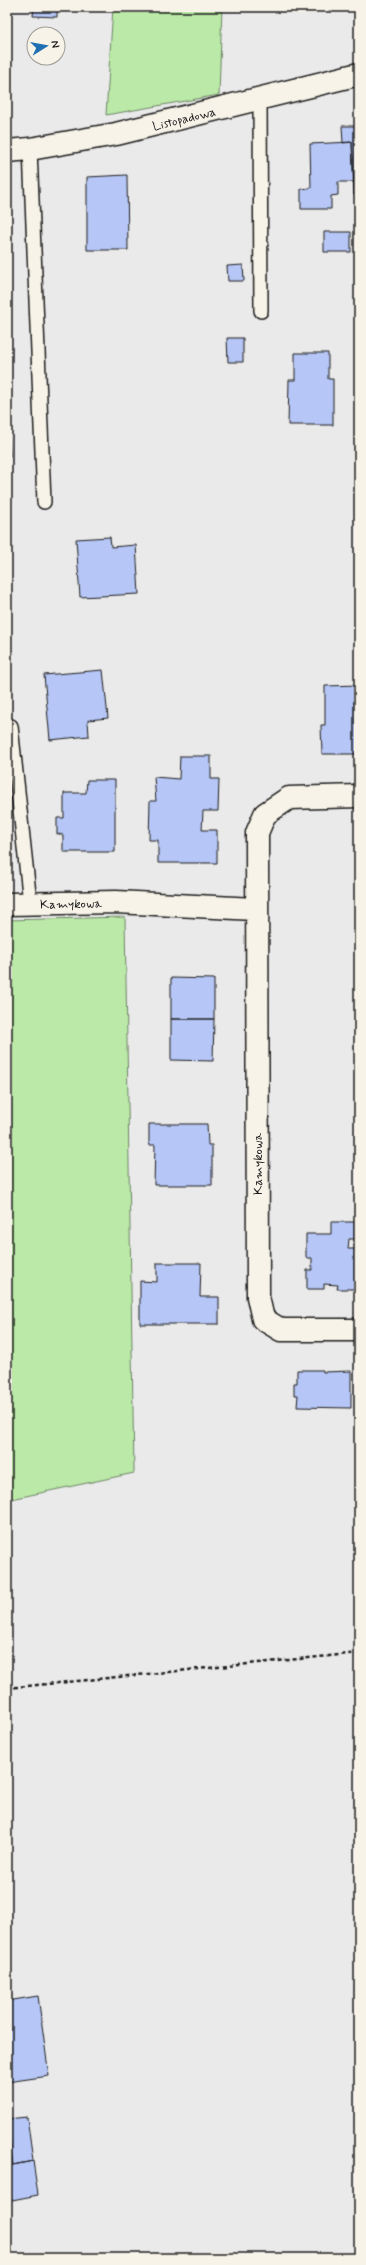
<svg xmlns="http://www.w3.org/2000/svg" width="366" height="2265" font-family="Mynerve,sans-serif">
  <rect width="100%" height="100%" fill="#eaeaeb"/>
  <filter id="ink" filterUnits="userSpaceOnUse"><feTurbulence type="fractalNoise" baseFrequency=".025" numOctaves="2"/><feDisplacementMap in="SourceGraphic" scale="8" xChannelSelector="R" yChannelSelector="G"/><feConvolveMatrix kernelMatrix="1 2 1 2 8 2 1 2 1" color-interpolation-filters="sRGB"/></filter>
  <g filter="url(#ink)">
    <path fill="#bbeaa8" stroke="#6c8362" d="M113,7H222L219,95L106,115Z
      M125,917L134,1473L7,1500V920Z"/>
    <path fill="#b6c7f7" stroke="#1c1c1c" d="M34,7H57V17L33,16Z
      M342,126H359V195H354L352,142L343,143Z
      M352,142L354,182H338V195L331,196V209H301V189L311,188L310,144Z
      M127,175L128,250H87V177Z
      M324,232H351V252H324Z
      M243,265L244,281H228L227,266Z
      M227,338H243V362H228Z
      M295,353H328V379H333V425H288L289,380H295Z
      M7,405L10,456L7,457Z
      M110,537L111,547L136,545L139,594L80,597L76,539Z
      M103,670L108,718L88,720L89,736L50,740L44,675Z
      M359,685V754H322L321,725H325V686Z
      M180,756H211V779H219L218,811H203L202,830H217V863H158V840H149L150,801H156L154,777L179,779Z
      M87,780H115V852H63V835L57,834V818H64V793H86Z
      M171,978L214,979V1019H171Z
      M171,1019H214L213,1061L171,1060Z
      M149,1124H207L208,1145H212V1185H154L155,1145H149Z
      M331,1222H355V1239H349L348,1249H355V1289H337L338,1285L324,1284V1289H307V1270H312V1258H306V1234H331Z
      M157,1263H201L200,1297H219V1324H140V1281L157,1282Z
      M297,1370H323V1372L351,1371V1408L297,1407L298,1395H294V1383H297Z
      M38,1996L49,2076L7,2082V2001Z
      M27,2117L33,2161L13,2165L7,2119Z
      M33,2161L38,2195L7,2201V2166Z"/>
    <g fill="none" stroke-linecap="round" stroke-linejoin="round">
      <defs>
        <path id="service" d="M260,99L261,311
          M30,149L44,502
          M11,726L30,903"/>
        <path id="minor" d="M7,151L30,149L116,134L359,74
          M359,796L289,798L265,814L257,833L258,1297L263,1319L281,1330H359
          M7,904L116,902L255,909"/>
      </defs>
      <use href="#service" stroke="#1c1c1c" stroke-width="16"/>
      <use href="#minor" stroke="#1c1c1c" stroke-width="25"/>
      <path stroke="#1c1c1c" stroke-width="2.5" stroke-dasharray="4 3" stroke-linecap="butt" d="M7,1688L359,1653"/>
      <use href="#service" stroke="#f7f3e8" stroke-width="13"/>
      <use href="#minor" stroke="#f7f3e8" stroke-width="22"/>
    </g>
  </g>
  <g text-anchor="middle" stroke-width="3" stroke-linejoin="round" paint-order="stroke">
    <g font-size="13" fill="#1c1c1c" stroke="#f7f3e8">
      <text transform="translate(184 118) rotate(-14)" y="5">Listopadowa</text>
      <text transform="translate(71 903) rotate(-1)" y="5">Kamykowa</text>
      <text transform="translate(257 1164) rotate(-90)" y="5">Kamykowa</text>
    </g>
  </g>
  <rect width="366" height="2265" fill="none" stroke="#f7f3e8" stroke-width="24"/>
  <rect x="12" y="12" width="342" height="2241" fill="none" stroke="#1c1c1c" stroke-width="1.5" filter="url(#ink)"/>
  <g transform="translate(46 46) rotate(79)"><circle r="19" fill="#f7f3e8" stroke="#9f9d96"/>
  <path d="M0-3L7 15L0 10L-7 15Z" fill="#1f6fb2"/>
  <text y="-6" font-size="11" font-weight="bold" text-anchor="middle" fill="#1c1c1c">N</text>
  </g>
</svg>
